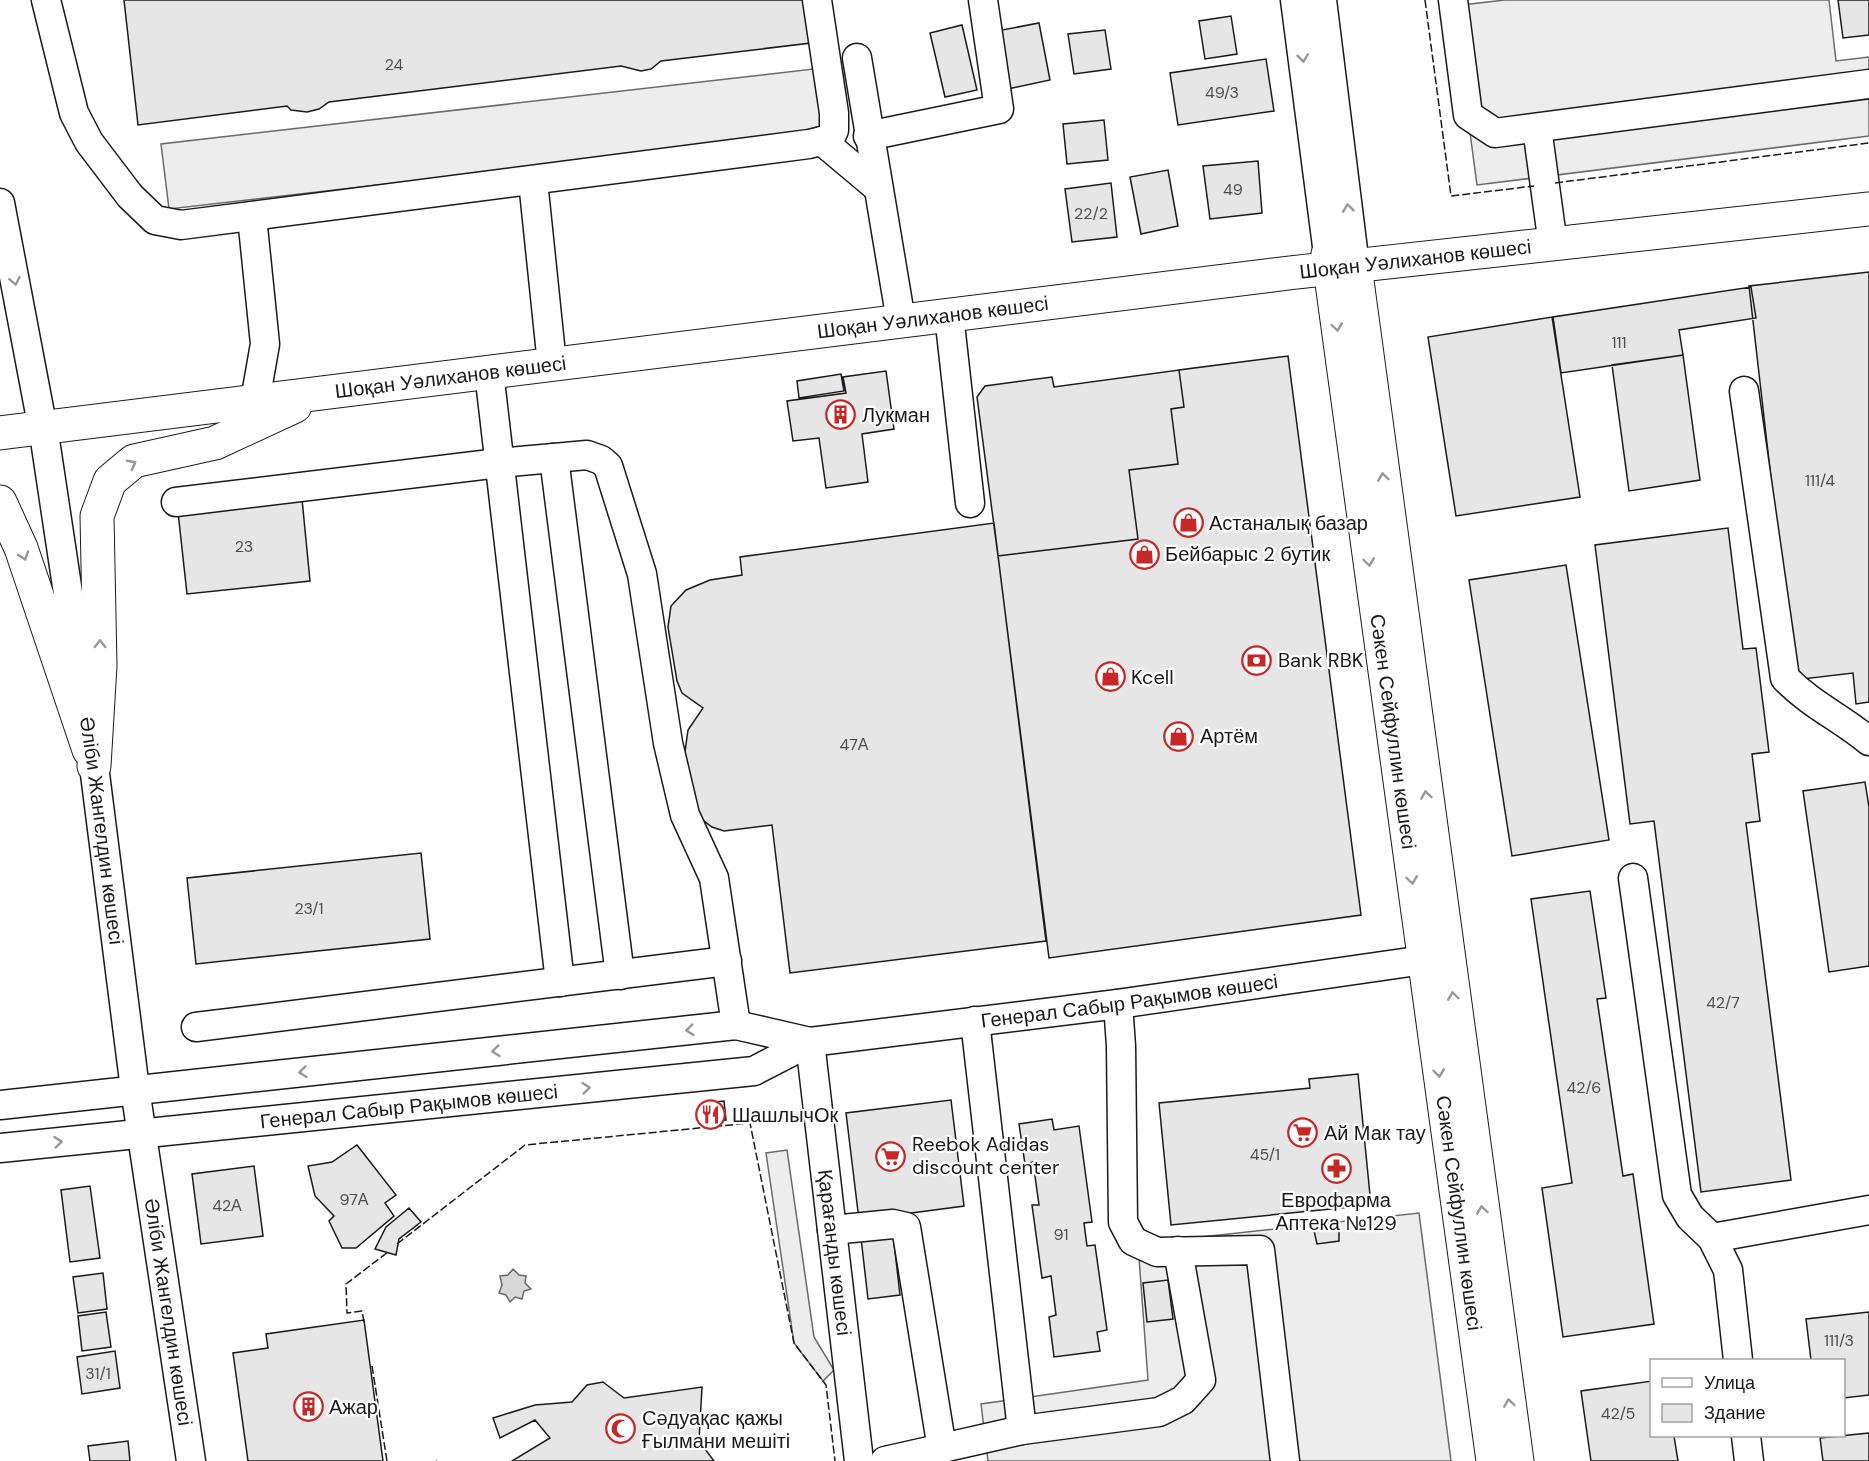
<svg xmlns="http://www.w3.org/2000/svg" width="1869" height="1461" font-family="'DM Sans',sans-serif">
  <rect width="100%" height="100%" fill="#fff"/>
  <path fill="#ededed" stroke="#6a6a6a" stroke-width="1.5" d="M1505,0H1829L1836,61L1869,57V136L1477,185L1453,6Z
    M822,68L829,133L169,209L161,144Z
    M787,1150L814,1337L834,1370L823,1381L794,1343L766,1153Z
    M1419,1213L1451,1461H988L981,1404L1148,1380L1138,1244Z"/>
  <path fill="#d7d7d7" stroke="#6a6a6a" stroke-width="1.5" d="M513,1269L519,1275L526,1276L525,1283L531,1289L524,1291L522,1299L515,1297L510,1302L506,1295L499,1293L502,1285L500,1276L508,1275Z"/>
  <path fill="#e6e6e6" stroke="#1a1a1a" stroke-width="1.5" d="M124,0H806L811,43L661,61L651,69L641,71L621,66L329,102L319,109L307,112L291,110L287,106L138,125Z
    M1838,0H1869V35L1843,38Z
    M1231,16L1237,54L1205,59L1199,21Z
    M1039,23L1050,80L1008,89L997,31Z
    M962,25L977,90L945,97L930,33Z
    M1105,30L1111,69L1074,74L1068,34Z
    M1266,59L1274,111L1178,125L1170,73Z
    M1104,120L1108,160L1067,164L1063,124Z
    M1258,161L1262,213L1210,219L1203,166Z
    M1168,170L1178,226L1141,234L1130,177Z
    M1111,183L1117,237L1072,242L1065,189Z
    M1869,272V702L1856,704L1853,673L1794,680L1749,286Z
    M1751,287L1756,318L1679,330L1683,355L1561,373L1553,317Z
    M1552,317L1580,497L1456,516L1428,337Z
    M1683,355L1700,480L1629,491L1612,365Z
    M1288,356L1361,915L1049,958L998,556L1138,539L1129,470L1178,464L1171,409L1184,407L1179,370Z
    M1179,370L1184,407L1171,409L1178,464L1129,470L1138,539L998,556L977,397L985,386L1052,377L1054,387Z
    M886,371L894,429L862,434L868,482L826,488L819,438L793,441L787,401L846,393L843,377Z
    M841,374L844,391L799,398L797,381Z
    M302,499L310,581L187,594L178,512Z
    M994,523L1046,941L790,973L772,825L724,831L712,827L696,815L684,759L688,730L703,708L682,693L677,681L668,627L671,606L686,590L710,580L742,575L740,557Z
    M1728,528L1743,649L1756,648L1769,752L1752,754L1760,821L1746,823L1791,1180L1701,1192L1654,821L1630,824L1595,545Z
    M1566,565L1609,840L1512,856L1469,580Z
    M1865,782L1869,807V966L1829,972L1803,791Z
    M421,853L430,939L196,964L187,878Z
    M1590,891L1606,998L1597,999L1623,1176L1633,1174L1654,1324L1563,1337L1542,1188L1572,1183L1531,899Z
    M1358,1074L1371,1205L1171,1225L1159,1103L1310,1088L1309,1079Z
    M951,1100L964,1206L859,1220L846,1113Z
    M724,1101L726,1120L705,1122L703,1103Z
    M1052,1119L1054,1130L1079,1126L1092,1222L1084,1223L1087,1246L1095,1245L1107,1330L1097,1332L1100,1351L1054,1357L1049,1317L1056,1315L1051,1276L1042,1278L1032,1205H1039L1033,1162L1025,1164L1019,1124Z
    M357,1145L396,1195L385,1203L394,1216L356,1248H342L329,1221L334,1216L315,1196L308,1166L332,1162Z
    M254,1166L263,1236L201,1244L192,1174Z
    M90,1186L100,1258L70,1262L61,1190Z
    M409,1208L421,1222L399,1239L396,1255L375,1249L386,1227Z
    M1339,1223V1241L1317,1244L1313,1226Z
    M893,1234L900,1295L868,1299L861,1238Z
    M103,1273L107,1309L78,1313L73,1277Z
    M1168,1280L1173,1319L1147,1322L1143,1283Z
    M106,1312L111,1347L82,1351L78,1316Z
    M1869,1312V1395L1844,1398V1360H1811L1806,1319Z
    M364,1320L383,1461H248L233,1353L268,1348L266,1334Z
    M115,1351L120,1388L82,1394L77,1357Z
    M1652,1381V1436H1674L1678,1461H1591L1581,1391Z
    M603,1382L624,1398L702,1387L699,1441L714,1461H512L550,1438L535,1420L500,1438L493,1418L535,1405L572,1402L587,1385Z
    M1869,1433V1461H1823L1820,1438Z
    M128,1441L130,1461H90L88,1446Z"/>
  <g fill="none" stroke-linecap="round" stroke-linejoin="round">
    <defs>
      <g id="minor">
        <path d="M46,0L74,113L89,142L130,196L155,220L181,225L809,144L830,139L834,130V113L817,0"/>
        <path d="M1295,0L1328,254"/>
        <path d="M1322,0L1355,266"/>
        <path d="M1453,0L1468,115L1495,133L1869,84"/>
        <path d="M857,58L901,321"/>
        <path d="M1537,128L1553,245"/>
        <path d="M868,136L999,109L983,0"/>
        <path d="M822,141L878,188"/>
        <path d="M533,181L552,364"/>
        <path id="s1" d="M0,203L45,440L94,766L135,1089L191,1461"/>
        <path d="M252,217L265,344L255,401"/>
        <path d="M949,315L970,503"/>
        <path d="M489,372L560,982"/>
        <path d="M1744,391L1785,678C1810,704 1841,718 1869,741"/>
        <path d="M554,458L620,975"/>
        <path d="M176,502L499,463L587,455L601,460L608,466L642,574L668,743L685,815L714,878L736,1025"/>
        <path d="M1633,878L1677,1195L1690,1217L1712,1238L1728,1270L1738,1360"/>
        <path d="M1118,1004L1121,1046L1123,1222L1133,1241L1157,1252L1260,1250L1285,1461"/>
        <path d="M975,1021L1022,1430L1159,1412L1183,1400L1201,1380L1178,1251"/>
        <path d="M196,1027L727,961"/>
        <path id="s2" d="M810,1042L859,1461"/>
        <path d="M0,1105L736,1025L810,1042"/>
        <path id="s3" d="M0,1148L754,1071L810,1042L1118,1004L1445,957"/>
        <path d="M832,1230L893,1224L906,1227L942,1449"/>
        <path d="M1712,1238L1869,1210"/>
        <path d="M1746,1436L1749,1461"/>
        <path d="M885,1461L1022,1430"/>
      </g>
      <g id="major">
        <path id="s4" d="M1328,254L1493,1461"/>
        <path d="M1355,266L1517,1461"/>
        <path id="s5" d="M0,433L1289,273L1869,209"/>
        <path d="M0,502L21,548L89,750"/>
        <path d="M94,766L100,666L97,516L110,481L134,461L215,443L295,406"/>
      </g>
    </defs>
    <use href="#minor" stroke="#1a1a1a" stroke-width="31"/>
    <use href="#major" stroke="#1a1a1a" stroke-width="35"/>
    <use href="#minor" stroke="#fff" stroke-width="28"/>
    <use href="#major" stroke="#fff" stroke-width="33"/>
    <path stroke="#1a1a1a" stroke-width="1.5" stroke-dasharray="8 3" stroke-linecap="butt" d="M1425,0L1451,196L1534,186
      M1555,183L1869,143
      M397,1244L525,1145L750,1123L794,1343L826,1385L835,1461
      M364,1322L362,1311L347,1313L346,1284L388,1252
      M372,1366L387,1461
      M436,1461H437"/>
  </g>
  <defs><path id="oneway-chevron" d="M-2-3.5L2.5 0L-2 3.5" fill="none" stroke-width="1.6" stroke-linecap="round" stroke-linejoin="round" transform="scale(1.5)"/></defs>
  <g stroke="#989898">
    <use href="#oneway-chevron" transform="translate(1303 58) rotate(83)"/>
    <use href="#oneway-chevron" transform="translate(1348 208) rotate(-97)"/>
    <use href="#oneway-chevron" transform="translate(15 281) rotate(79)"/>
    <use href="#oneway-chevron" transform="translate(1337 327) rotate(82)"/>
    <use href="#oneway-chevron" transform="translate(132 464) rotate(-28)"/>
    <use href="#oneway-chevron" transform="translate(1383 477) rotate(-98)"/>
    <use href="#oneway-chevron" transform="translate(24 556) rotate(71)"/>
    <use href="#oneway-chevron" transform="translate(1369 562) rotate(82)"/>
    <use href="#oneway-chevron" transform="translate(100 644) rotate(-90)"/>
    <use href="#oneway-chevron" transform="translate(1426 795) rotate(-98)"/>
    <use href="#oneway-chevron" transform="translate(1412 880) rotate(82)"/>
    <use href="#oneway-chevron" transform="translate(1453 996) rotate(-98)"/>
    <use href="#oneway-chevron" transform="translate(690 1030) rotate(174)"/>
    <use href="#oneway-chevron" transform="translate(496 1051) rotate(174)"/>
    <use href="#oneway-chevron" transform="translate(303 1072) rotate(174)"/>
    <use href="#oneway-chevron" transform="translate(1439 1073) rotate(82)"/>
    <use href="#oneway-chevron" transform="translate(586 1088) rotate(-6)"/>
    <use href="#oneway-chevron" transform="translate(58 1142) rotate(-6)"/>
    <use href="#oneway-chevron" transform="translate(1482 1210) rotate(-98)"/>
    <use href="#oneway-chevron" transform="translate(1509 1403) rotate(-98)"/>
  </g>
  <defs>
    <symbol id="building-ring" viewBox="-11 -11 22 22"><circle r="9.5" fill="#fff" stroke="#c62828" stroke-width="1.5"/><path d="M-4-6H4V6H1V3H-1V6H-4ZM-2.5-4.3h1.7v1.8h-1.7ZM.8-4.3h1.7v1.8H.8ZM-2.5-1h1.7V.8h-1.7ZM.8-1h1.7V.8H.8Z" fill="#c62828"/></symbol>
    <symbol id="shop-ring" viewBox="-11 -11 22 22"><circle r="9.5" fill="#fff" stroke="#c62828" stroke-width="1.5"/><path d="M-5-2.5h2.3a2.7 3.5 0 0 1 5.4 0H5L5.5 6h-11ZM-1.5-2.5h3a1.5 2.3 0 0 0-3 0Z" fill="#c62828"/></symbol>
    <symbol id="bank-ring" viewBox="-11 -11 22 22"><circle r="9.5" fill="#fff" stroke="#c62828" stroke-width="1.5"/><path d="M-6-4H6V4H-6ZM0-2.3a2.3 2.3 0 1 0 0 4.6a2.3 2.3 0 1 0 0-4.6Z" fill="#c62828"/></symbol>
    <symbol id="restaurant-ring" viewBox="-11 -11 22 22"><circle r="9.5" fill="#fff" stroke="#c62828" stroke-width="1.5"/><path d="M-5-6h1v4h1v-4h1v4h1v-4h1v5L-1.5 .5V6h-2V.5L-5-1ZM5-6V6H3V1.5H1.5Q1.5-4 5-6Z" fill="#c62828"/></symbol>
    <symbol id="supermarket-ring" viewBox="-11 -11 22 22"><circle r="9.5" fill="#fff" stroke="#c62828" stroke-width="1.5"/><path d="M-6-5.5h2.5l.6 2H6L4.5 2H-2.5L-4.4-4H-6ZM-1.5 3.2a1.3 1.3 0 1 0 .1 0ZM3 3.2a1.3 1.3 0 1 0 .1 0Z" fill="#c62828"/></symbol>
    <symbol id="pharmacy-ring" viewBox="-11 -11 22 22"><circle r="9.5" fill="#fff" stroke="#c62828" stroke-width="1.5"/><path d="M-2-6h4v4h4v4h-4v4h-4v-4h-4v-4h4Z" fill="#c62828"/></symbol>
    <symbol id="mosque-ring" viewBox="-11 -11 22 22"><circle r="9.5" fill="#fff" stroke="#c62828" stroke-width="1.5"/><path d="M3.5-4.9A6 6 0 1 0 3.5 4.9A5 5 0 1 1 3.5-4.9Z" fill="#c62828"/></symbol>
  </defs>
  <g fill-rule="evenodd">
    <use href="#building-ring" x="824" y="398" width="33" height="33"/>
    <use href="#shop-ring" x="1172" y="506" width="33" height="33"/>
    <use href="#shop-ring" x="1128" y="538" width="33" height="33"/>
    <use href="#bank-ring" x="1240" y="644" width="33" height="33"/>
    <use href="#shop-ring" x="1094" y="660" width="33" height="33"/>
    <use href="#shop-ring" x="1162" y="720" width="33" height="33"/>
    <use href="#restaurant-ring" x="694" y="1098" width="33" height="33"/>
    <use href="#supermarket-ring" x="1286" y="1116" width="33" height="33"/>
    <use href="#supermarket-ring" x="874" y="1140" width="33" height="33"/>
    <use href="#pharmacy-ring" x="1320" y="1152" width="33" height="33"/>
    <use href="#building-ring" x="292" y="1390" width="33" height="33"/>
    <use href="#mosque-ring" x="604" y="1412" width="33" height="33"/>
  </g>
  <g text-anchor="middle" stroke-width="4.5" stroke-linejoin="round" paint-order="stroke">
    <g font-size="16" fill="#4d4d4d">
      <text x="394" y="70">24</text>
      <text x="1222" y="98">49/3</text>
      <text x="1233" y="195">49</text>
      <text x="1091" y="219">22/2</text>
      <text x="1619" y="348">111</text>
      <text x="1820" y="486">111/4</text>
      <text x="244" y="552">23</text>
      <text x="854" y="750">47А</text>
      <text x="309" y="914">23/1</text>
      <text x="1723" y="1008">42/7</text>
      <text x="1584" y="1093">42/6</text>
      <text x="1265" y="1160">45/1</text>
      <text x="354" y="1205">97А</text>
      <text x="227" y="1211">42А</text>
      <text x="1061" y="1240">91</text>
      <text x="1839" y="1346">111/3</text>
      <text x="98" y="1379">31/1</text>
      <text x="1618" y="1419">42/5</text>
    </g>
    <g font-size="20" fill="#1a1a1a" stroke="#fff">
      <text dy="7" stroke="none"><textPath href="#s5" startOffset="1426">Шоқан Уәлиханов көшесі</textPath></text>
      <text dy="7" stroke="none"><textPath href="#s5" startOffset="940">Шоқан Уәлиханов көшесі</textPath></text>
      <text dy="7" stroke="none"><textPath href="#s5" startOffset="454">Шоқан Уәлиханов көшесі</textPath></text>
      <text dy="7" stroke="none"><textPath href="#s4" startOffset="482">Сәкен Сейфуллин көшесі</textPath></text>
      <text dy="7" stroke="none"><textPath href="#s1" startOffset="636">Әліби Жангелдин көшесі</textPath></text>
      <text dy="7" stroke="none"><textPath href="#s3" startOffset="1143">Генерал Сабыр Рақымов көшесі</textPath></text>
      <text dy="7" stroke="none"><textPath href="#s3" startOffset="411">Генерал Сабыр Рақымов көшесі</textPath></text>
      <text dy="7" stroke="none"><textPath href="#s4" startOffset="968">Сәкен Сейфуллин көшесі</textPath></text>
      <text dy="7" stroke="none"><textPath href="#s2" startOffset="212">Қарағанды көшесі</textPath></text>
      <text dy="7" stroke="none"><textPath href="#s1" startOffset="1122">Әліби Жангелдин көшесі</textPath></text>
    </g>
    <g font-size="20" fill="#1a1a1a" stroke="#fff" text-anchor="start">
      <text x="862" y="422">Лукман</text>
      <text x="1209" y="530">Астаналық базар</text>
      <text x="1165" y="561">Бейбарыс 2 бутик</text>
      <text x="1278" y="667">Bank RBK</text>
      <text x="1131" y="684">Kcell</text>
      <text x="1200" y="743">Артём</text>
      <text x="732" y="1122">ШашлычОк</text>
      <text x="1324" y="1140">Ай Мак тау</text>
      <text x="912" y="1151">Reebok Adidas<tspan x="912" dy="23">discount center</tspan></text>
      <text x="1336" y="1207" text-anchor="middle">Еврофарма<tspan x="1336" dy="23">Аптека №129</tspan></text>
      <text x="329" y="1414">Ажар</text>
      <text x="642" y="1425">Сәдуақас қажы<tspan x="642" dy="23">Ғылмани мешіті</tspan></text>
    </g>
  </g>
  <rect x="1650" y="1359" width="195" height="78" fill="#ffffff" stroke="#a3a3a3" stroke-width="1.5"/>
  <rect x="1662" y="1378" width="30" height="9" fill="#ffffff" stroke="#a3a3a3" stroke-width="1.5"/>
  <text x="1704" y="1389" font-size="18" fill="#1a1a1a">Улица</text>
  <rect x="1662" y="1404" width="30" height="18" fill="#e6e6e6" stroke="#a3a3a3" stroke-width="1.5"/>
  <text x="1704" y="1419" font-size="18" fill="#1a1a1a">Здание</text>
</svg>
